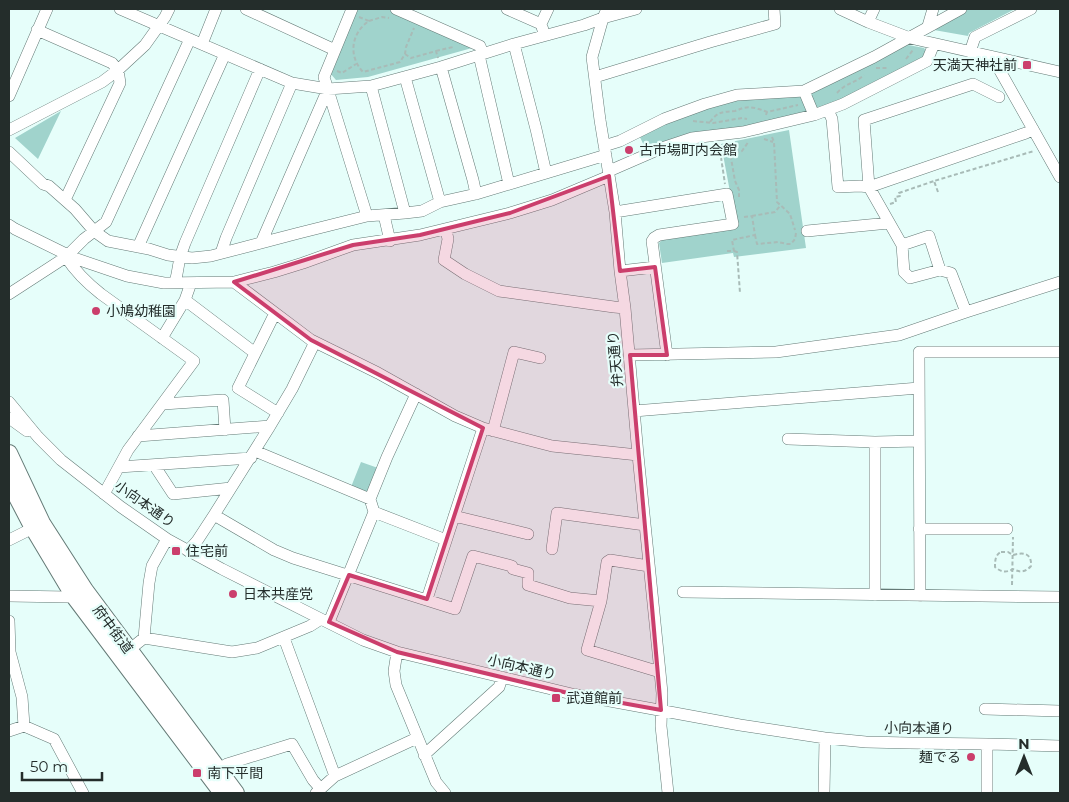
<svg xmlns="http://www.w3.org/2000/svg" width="1069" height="802" font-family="Montserrat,'Noto Sans JP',sans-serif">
  <rect width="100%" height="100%" fill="#e6fefa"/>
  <path fill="#a0d3cc" d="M358,9H390L471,44L472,48L368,77L336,80L330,73Z
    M969,9H1015L969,33L968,36L934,30L946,21Z
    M903,44L924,48L926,51L925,59L816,111L810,93Z
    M802,95L809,113L646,150L639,135L666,122L738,98Z
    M61,111L38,159L15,138Z
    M789,130L806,248L734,257L733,253L662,263L659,243L662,240L737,229L721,144Z
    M361,462L378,468L368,494L351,487Z"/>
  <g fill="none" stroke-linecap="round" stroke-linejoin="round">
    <defs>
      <path id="minor" d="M120,9L292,83L328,89L371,86L441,67L514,44L584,25L603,18L636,9
        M246,9L335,50
        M352,9L324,77L367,216
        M396,9L480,46L483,54
        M507,9L541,24
        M607,9L603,18L592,57L600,120L615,212L620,271L625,308L638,455L660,672L662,693L661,726L668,793
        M840,9L868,22L910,38L1060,72
        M868,22L874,9
        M928,26L933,9
        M37,30L112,63L118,70L120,83L65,200
        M543,30L541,24L548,9
        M202,44L216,9
        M514,44L536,129L546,173
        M970,52L975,37L1031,9
        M479,55L509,184
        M1001,59L999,69L1060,177
        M441,67L473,180L476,194
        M405,77L440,202
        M595,77L710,42L775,24L774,9
        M371,86L405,213
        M804,91L814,115
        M9,96L47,9
        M999,97L973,84L864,120L869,187L1026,133L1033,129
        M828,110L832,119L838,187L860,186L869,187L902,245L904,272L910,278L940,270L951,273L966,312
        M9,130L102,82L118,70L145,45L165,17L169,9
        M604,146L620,141L664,119L705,104L737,95L804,91L874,57L961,9
        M9,152L43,184L49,186L75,209L94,231L108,241L149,249L168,255L192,258L211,256L299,233L367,216L405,213L422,211L440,202L476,194L606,155
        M609,171L662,148L692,138L743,132L814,115L843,104L927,61L934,44
        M615,212L727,194L733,224L659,235L654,238L652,241L667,355
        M384,215L390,241
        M9,225L15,229L74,258L127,276L164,283L234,282L274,272L303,263L353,245L420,235L510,213L552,200L609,176
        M446,230L448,239L444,260L465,274L499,291L614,307L625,308
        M807,231L889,223
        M261,243L328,89
        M902,245L929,236L940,270
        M138,247L225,54
        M221,253L226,238L292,83
        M66,257C75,271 87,283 101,294L194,361L128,450L104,494
        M620,271L655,267
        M234,282L311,340L378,373L455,416L483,428L552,446L638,455
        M175,283L177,274L180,257L185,243L260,69
        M9,294L66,257L84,239L106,222L190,39
        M185,300L255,353
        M275,313L238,388L278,413
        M162,338L185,300L191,283
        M630,355L776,352L899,335L966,312L1060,282
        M9,402L38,437L61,460L121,507L167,539L222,569L321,619L363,640L397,652L572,694L740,725L825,738L866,742L909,743L987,744L1060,746
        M163,404L223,400L225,430
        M634,411L919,388
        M9,418L27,431
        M493,431L514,352L540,358
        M138,436L270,426
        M788,439L875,442L919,441
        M255,451L370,499
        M154,465L173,494L231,488
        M119,467L251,458
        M374,512L446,540
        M214,515L274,550L293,558L455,609L473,556L512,566L513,569L528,573V585L570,598L601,601L587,650L660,672
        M454,516L528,534
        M919,529H1007
        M9,540L33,528
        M552,549L557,513L645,525
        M188,551L197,541L214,515L270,426L292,389L315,342
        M683,592L1060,597
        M875,595V442
        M9,596L68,597L73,595
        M920,596L919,352H1060
        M427,599L483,428
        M601,601L607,562L610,560L649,566
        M9,621L10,652L22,697L24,726
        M329,622L374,512L370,499L387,457L416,394
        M144,638L149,583L152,566L167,539
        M284,638L335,776
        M129,650L144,638L232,652L257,648L310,626L321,619
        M397,652L394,671L396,685L436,782L445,793
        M985,709L1060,711
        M9,731L24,726L54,739L83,793
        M424,755L499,687L502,678
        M219,769L227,764L292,744L313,780L320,788
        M316,793L335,776L417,738
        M824,793L825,738
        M987,793V744"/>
      <path id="highway" d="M9,453L42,523L85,590L236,793
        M9,482L33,528L73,595L222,793"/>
    </defs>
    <use href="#minor" stroke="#647a76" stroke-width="12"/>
    <use href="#highway" stroke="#647a76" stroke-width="18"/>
    <path stroke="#a8bbb7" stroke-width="2" stroke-dasharray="4 2.5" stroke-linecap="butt" d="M359,17L369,21C351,33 348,56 363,72L400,62L405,54L406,47L414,28
      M369,21L382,17L389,18
      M436,51L453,47
      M405,54L411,58L436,51L438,58
      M906,59L913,50
      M876,68H889
      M337,71L342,73L356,64
      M837,93C847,82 854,84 864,75
      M766,115L767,112L798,105
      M693,121L713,123L742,118L747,119
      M710,122C718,111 723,112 735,111C738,110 740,109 743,108C751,106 760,109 767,112
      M772,137L774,142L777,202L790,214L795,230
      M764,139L773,142
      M719,144L725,184
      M733,144L735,153L731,158L735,181L739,190V197
      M735,153L742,151L749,141
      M938,192L934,181L1034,151
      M890,204L896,202L895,197L900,196L899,193L934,181
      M752,216L775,212L780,206
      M755,235L757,244L778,242L787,244H791L795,239L796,233
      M727,251H734L732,240L755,235L752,216L743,217
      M734,251L737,252L740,293
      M1001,552H1008L1013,555C1023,552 1032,553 1031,566C1026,572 1020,573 1013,569C1006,573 1001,572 995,567C995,561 995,555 1001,552Z
      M1012,585L1013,537"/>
    <use href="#minor" stroke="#fff" stroke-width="11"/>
    <use href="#highway" stroke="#fff" stroke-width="16"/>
  </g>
  <path fill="#cb3e6c" fill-opacity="0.2" stroke="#cb3e6c" stroke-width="4" stroke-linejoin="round" d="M609,176L620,271L655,267L667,355H630L661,710L572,694L397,652L329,622L349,575L427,599L483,428L311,340L234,282L353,245L420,235L510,213Z"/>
  <g fill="#cb3e6c" stroke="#e6fefa" stroke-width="2">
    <rect x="1022" y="60" width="10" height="10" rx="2.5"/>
    <circle cx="629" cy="150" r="5"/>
    <circle cx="96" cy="311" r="5"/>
    <rect x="171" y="546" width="10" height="10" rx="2.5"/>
    <circle cx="233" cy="594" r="5"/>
    <rect x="551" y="693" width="10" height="10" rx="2.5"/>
    <circle cx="971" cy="757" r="5"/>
    <rect x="192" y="768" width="10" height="10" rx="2.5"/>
  </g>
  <g text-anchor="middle" stroke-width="4.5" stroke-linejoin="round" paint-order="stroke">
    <g font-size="14" fill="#242d2b" stroke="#e6fefa" text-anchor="start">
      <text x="1017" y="70" text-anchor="end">天満天神社前</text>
      <text x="639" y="155">古市場町内会館</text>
      <text x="106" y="316">小鳩幼稚園</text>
      <text x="186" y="556">住宅前</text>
      <text x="243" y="599">日本共産党</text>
      <text x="566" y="703">武道館前</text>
      <text x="961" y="762" text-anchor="end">麺でる</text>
      <text x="207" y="778">南下平間</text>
    </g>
    <g font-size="14" fill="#242d2b" stroke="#e6fefa">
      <text transform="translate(615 359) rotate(-95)" y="5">弁天通り</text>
      <text transform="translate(145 504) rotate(35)" y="5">小向本通り</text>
      <text transform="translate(113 629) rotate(53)" y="5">府中街道</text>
      <text transform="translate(522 667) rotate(13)" y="5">小向本通り</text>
      <text transform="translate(919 728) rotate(1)" y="5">小向本通り</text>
    </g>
  </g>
  <rect width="1069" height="802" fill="none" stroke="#242d2b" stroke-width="20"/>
  <g transform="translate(1024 757)" stroke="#e6fefa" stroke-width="4" paint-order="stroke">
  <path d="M0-4L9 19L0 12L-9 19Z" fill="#242d2b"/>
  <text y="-8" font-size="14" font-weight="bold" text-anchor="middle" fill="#242d2b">N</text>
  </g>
  <path d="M22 772v8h80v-8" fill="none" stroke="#242d2b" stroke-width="2.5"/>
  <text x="30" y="772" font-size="15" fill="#242d2b" stroke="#e6fefa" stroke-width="4" paint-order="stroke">50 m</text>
</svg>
